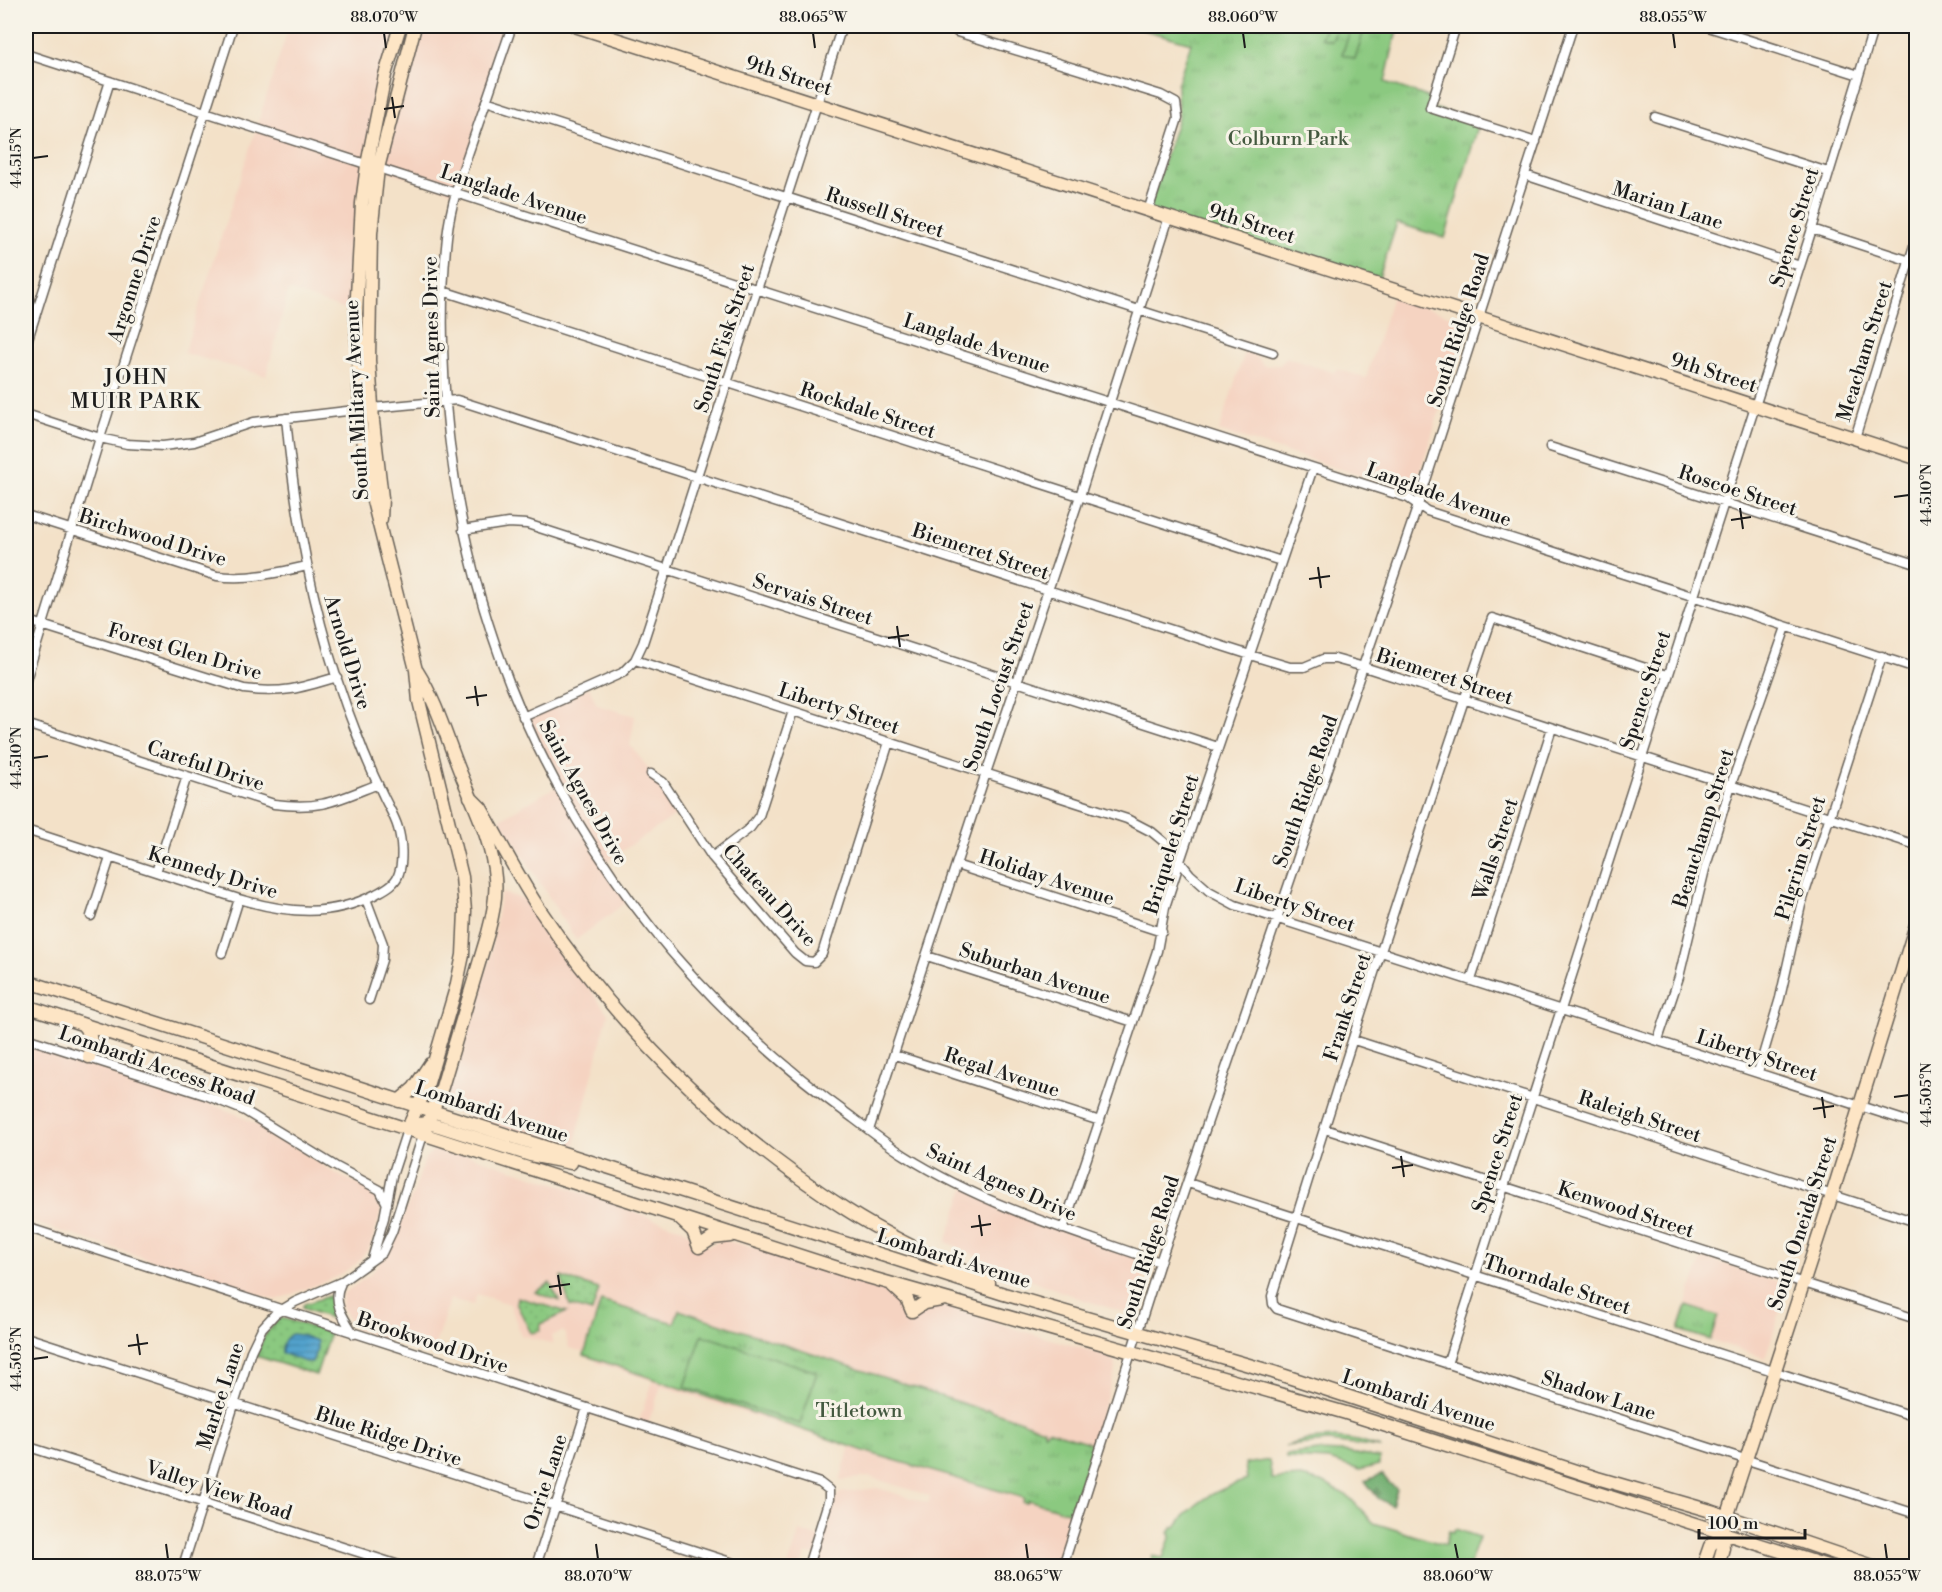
<svg xmlns="http://www.w3.org/2000/svg" width="1942" height="1592" font-family="'Libre Bodoni',serif">
  <defs>
    <pattern id="grass-dots" width="8" height="8" patternUnits="userSpaceOnUse" patternTransform="scale(1.5)"><rect width="8" height="8" fill="#8bc980"/><path d="M2 2h.1M6 6h.1" fill="none" stroke="#77ac6e" stroke-width="1.8" stroke-linecap="round"/></pattern>
    <pattern id="forest-firs" width="22" height="20" patternUnits="userSpaceOnUse" patternTransform="scale(1.5)"><rect width="22" height="20" fill="#70ad6e"/><path d="M5 1l3.5 6h-7zM16 11l3.5 6h-7z" fill="#5b8c5a"/></pattern>
    <pattern id="park-tufts" width="24" height="20" patternUnits="userSpaceOnUse" patternTransform="scale(1.5)"><rect width="24" height="20" fill="#8bc980"/><path d="M3 7l-1-3M5 7V3M7 7l1-3M15 17l-1-3M17 17v-4M19 17l1-3" fill="none" stroke="#77ac6e"/></pattern>
    <pattern id="water-rules" width="6" height="5" patternUnits="userSpaceOnUse" patternTransform="scale(1.5)"><rect width="6" height="5" fill="#52a3cd"/><path d="M0 2.5h6" fill="none" stroke="#4384a6"/></pattern>
  </defs>
  <rect width="100%" height="100%" fill="#f7f3e8"/>
  <filter id="ink" filterUnits="userSpaceOnUse"><feTurbulence type="fractalNoise" baseFrequency=".0167" numOctaves="2"/><feDisplacementMap in="SourceGraphic" scale="12" xChannelSelector="R" yChannelSelector="G"/><feConvolveMatrix kernelMatrix="1 2 1 2 8 2 1 2 1" color-interpolation-filters="sRGB"/></filter>
  <filter id="wash" filterUnits="userSpaceOnUse"><feTurbulence type="fractalNoise" baseFrequency=".008" numOctaves="4" result="noise"/><feDisplacementMap in="SourceGraphic" scale="24" xChannelSelector="R" yChannelSelector="G"/><feGaussianBlur stdDeviation="1.35" result="paint"/><feColorMatrix in="noise" values="0 0 0 0 0 0 0 0 0 0 0 0 0 0 0 0 0 1.4 0 .05"/><feComposite in="paint" operator="in"/></filter>
  <g filter="url(#wash)">
    <rect width="100%" height="100%" fill="#f3e1c8"/>
    <path fill="#f5d3c1" d="M289,26H400L376,117L356,314L289,290L266,376L184,353Z
      M415,26H512L454,192L378,168Z
      M1392,296L1469,322L1413,492L1219,431L1245,351L1255,355L1264,366L1280,365L1286,357L1335,373L1337,369L1366,378Z
      M589,687L597,705L635,716L630,745L682,811L604,863L629,900L576,940L500,819L557,786L523,717Z
      M501,893L525,899L608,1014L573,1151L453,1111L445,1101L470,1011L489,963Z
      M26,1043L197,1099L236,1114L265,1128L338,1175L379,1193L383,1199L382,1208L370,1247L356,1264L336,1277L276,1300L26,1220Z
      M440,1149L462,1153L615,1203L653,1219L681,1228L708,1246L723,1240L756,1248L894,1294L900,1297L906,1312L918,1315L921,1310L936,1305L971,1313L1012,1328L1109,1356L1115,1365V1371L1054,1566H813L817,1556L806,1553L801,1566H788L800,1531L823,1538L836,1497L840,1493L877,1488L928,1503L930,1496L870,1477L840,1480L850,1447L661,1386L648,1424L639,1421L653,1381L596,1363L597,1360L584,1355L585,1352L569,1348L564,1331L551,1336L553,1344L521,1335L510,1304L477,1294L473,1305L450,1299L432,1354L423,1351L422,1348L390,1338L386,1340L354,1329L342,1308L343,1294L368,1276L387,1255L415,1189L425,1158L431,1152Z
      M965,1187L1151,1259L1131,1308L1127,1313L1081,1299L1026,1278L946,1242Z
      M1703,1257L1789,1285L1765,1358L1678,1329Z"/>
    <path fill="url(#grass-dots)" stroke="#54724e" stroke-width="1.5" d="M561,1277L599,1289L592,1312L570,1306Z
      M550,1283L559,1301L535,1292Z
      M332,1295L340,1319L339,1321L302,1308L304,1304Z
      M517,1297L567,1312L541,1324L540,1331L531,1333L516,1303Z
      M279,1318L286,1319L330,1333L316,1375L256,1356L265,1335Z"/>
    <path fill="url(#forest-firs)" stroke="#466445" stroke-width="1.5" d="M1382,1474L1389,1483L1397,1489L1392,1506L1378,1498L1365,1481Z"/>
    <path fill="url(#park-tufts)" stroke="#54724e" stroke-width="1.5" d="M1130,26H1398L1385,82L1433,99L1431,107L1479,123L1445,238L1397,223L1377,284L1148,211L1178,118L1177,85L1191,43Z
      M601,1301L674,1323L679,1310L986,1411L987,1409L1044,1429V1433H1046L1048,1430L1093,1444L1071,1513L1028,1500L1027,1503L1023,1502L1024,1498L870,1453L584,1355Z
      M1687,1306L1718,1316L1710,1340L1679,1330Z"/>
    <path fill="#8bc980" stroke="#54724e" stroke-width="1.5" d="M1326,26H1338L1332,41L1321,38Z
      M1351,29L1363,33L1355,59L1342,54Z
      M702,1335L817,1372L800,1424L685,1387Z
      M1336,1438L1358,1441L1381,1448L1328,1442L1285,1446L1307,1440Z
      M1319,1451L1343,1452L1379,1458V1465L1360,1470L1329,1460L1286,1458V1455Z
      M1269,1460L1272,1479L1301,1477L1322,1482L1348,1496L1374,1523L1445,1545L1449,1531L1453,1532L1455,1529L1479,1537L1469,1566H1150L1152,1556L1163,1558L1171,1535L1169,1533L1173,1527L1175,1528C1193,1502 1217,1489 1247,1480L1245,1464Z"/>
    <path fill="url(#water-rules)" stroke="#376074" stroke-width="1.5" d="M292,1334L300,1335L317,1341V1349L312,1362H305L282,1353C281,1345 285,1337 292,1334Z"/>
  </g>
  <g filter="url(#ink)">
    <g fill="none" stroke-linecap="round" stroke-linejoin="round">
      <defs>
        <path id="street" d="M512,26C500,61 488,96 476,131C464,166 451,200 447,237C440,303 442,370 449,436C480,716 625,954 853,1118C870,1131 887,1144 904,1155C983,1205 1073,1232 1160,1262
          M959,26L957,32L1161,95L1176,103L1178,118L1148,211
          M1456,26L1430,108L1536,142
          M1705,26L1859,75
          M26,54L378,168L1408,498L1427,511L1916,668
          M486,101L1273,353
          M1655,117L1828,172
          M1525,175L1800,266
          M1812,229L1916,263
          M443,291L1281,561
          M26,345L110,81
          M26,414L100,438L127,444L163,446L194,442L254,422L372,408L457,400L1250,655L1290,667H1304L1323,659H1335L1364,667L1916,845
          M1855,438L1916,239
          M1550,447L1916,564
          M26,515L217,576C248,580 277,573 307,566
          M463,530L508,523L527,524L1218,747
          M26,620L244,689C282,694 301,688 337,677
          M635,660L643,643L667,569L842,26
          M1667,675L1492,618C1415,843 1342,1069 1272,1296L1273,1304L1277,1309L1916,1514
          M26,680L100,438L233,26
          M523,717L622,673L635,660L1127,819L1152,832L1164,842L1190,874L1209,891L1235,905L1916,1124
          M26,724L274,804C321,810 335,801 378,784
          M651,774L663,782L712,857L795,953L805,961L814,962L822,954L889,742
          M26,830L239,899C287,913 330,918 376,894C385,889 396,884 399,873C403,861 402,841 398,828C395,817 388,806 383,795C373,775 364,754 356,732C316,632 296,525 286,418
          M712,857L750,828L759,816L793,711
          M956,865L1162,932
          M156,872L187,776
          M366,899L383,944L382,960L369,1000
          M91,916L110,858
          M222,953L239,899
          M927,956L1133,1022
          M1471,980L1552,728
          M26,1038L208,1096L245,1111L335,1166L380,1190L387,1204
          M1354,1040L1916,1222
          M1658,1040L1679,977L1705,869L1731,785L1786,627
          M895,1055L1100,1121
          M1758,1072L1780,998L1801,905L1882,656
          M1325,1129L1916,1319
          M869,1130L986,773L1080,496L1169,217
          M1188,1183L1916,1417
          M26,1227L820,1483L829,1490V1499L808,1566
          M1063,1229L1157,951L1165,907L1180,861L1313,468
          M372,1259L384,1218L392,1176L407,1130
          M341,1283C331,1301 344,1319 354,1334
          M26,1337L743,1566
          M1447,1364L1812,229L1874,26
          M26,1446L402,1566
          M26,1563L37,1566
          M183,1566L251,1351L262,1328L275,1314L295,1302L341,1282L382,1253L392,1232L423,1135
          M536,1566L587,1408
          M1063,1566L1160,1262L1418,505L1573,26"/>
        <path id="secondary" d="M400,26L385,75L367,165L362,203L356,314L361,425L372,497L416,670L419,701L462,877L465,911L463,955L456,988L427,1086L407,1130
          M575,26L1916,458
          M381,519L382,498L373,421L369,360L371,233L378,168L415,26
          M417,671C436,701 446,736 459,769C473,804 492,840 495,878C497,897 493,915 488,933L442,1087L423,1135
          M470,797L481,808C500,841 517,875 538,907C619,1029 724,1131 847,1210C892,1239 941,1260 989,1283
          M26,981L1004,1294L1273,1372L1597,1478L1711,1511L1873,1566
          M26,1006L847,1271L1346,1413L1827,1566
          M82,1024C92,1035 93,1043 89,1057
          M399,1101L414,1088L430,1064
          M420,1124L428,1123L442,1127L530,1155L571,1163
          M679,1218L693,1231L699,1247L713,1238L730,1236
          M893,1286L907,1299L912,1311L924,1303L941,1300
          M1703,1566L1710,1546L1722,1533
          M1718,1566L1723,1548L1722,1533L1832,1195L1916,925"/>
      </defs>
      <use href="#street" stroke="#676158" stroke-width="11"/>
      <use href="#secondary" stroke="#676158" stroke-width="15"/>
      <use href="#street" stroke="#fff" stroke-width="8"/>
      <use href="#secondary" stroke="#fde5c5" stroke-width="12"/>
    </g>
  </g>
  <path fill="none" stroke="#1c1c1c" stroke-width="2" d="M384,33L386,48M813,33L815,48M1243,33L1245,48M1673,33L1675,48M392,97L395,118M384,109L404,106M33,158L48,156M1894,497L1909,495M1740,508L1743,529M1731,520L1751,517M1318,567L1321,588M1309,579L1330,576M897,626L900,647M888,638L909,635M475,686L478,706M466,698L487,695M33,758L48,756M1822,1097L1825,1118M1894,1097L1909,1095M1813,1109L1834,1106M1401,1156L1404,1177M1392,1168L1413,1165M979,1215L982,1236M971,1227L991,1224M558,1275L561,1295M549,1287L570,1284M137,1334L140,1355M128,1346L148,1343M33,1359L48,1357M166,1544L168,1559M596,1544L598,1559M1026,1544L1028,1559M1455,1544L1458,1559M1885,1544L1887,1559"/>
  <g text-anchor="middle" stroke-width="6" stroke-linejoin="round" paint-order="stroke">
    <g font-size="20" fill="#1c1c1c" stroke="#f7f3e8">
      <text transform="translate(789 75) rotate(18)" y="7">9th Street</text>
      <text transform="translate(514 194) rotate(18)" y="7">Langlade Avenue</text>
      <text transform="translate(1668 205) rotate(18)" y="7">Marian Lane</text>
      <text transform="translate(885 212) rotate(18)" y="7">Russell Street</text>
      <text transform="translate(1252 223) rotate(18)" y="7">9th Street</text>
      <text transform="translate(1794 227) rotate(-73)" y="7">Spence Street</text>
      <text transform="translate(134 279) rotate(-72)" y="7">Argonne Drive</text>
      <text transform="translate(1458 330) rotate(-72)" y="7">South Ridge Road</text>
      <text transform="translate(431 337) rotate(-91)" y="7">Saint Agnes Drive</text>
      <text transform="translate(724 338) rotate(-72)" y="7">South Fisk Street</text>
      <text transform="translate(977 343) rotate(18)" y="7">Langlade Avenue</text>
      <text transform="translate(1864 351) rotate(-73)" y="7">Meacham Street</text>
      <text transform="translate(1714 372) rotate(18)" y="7">9th Street</text>
      <text transform="translate(356 400) rotate(-93)" y="7">South Military Avenue</text>
      <text transform="translate(868 410) rotate(18)" y="7">Rockdale Street</text>
      <text transform="translate(1738 490) rotate(18)" y="7">Roscoe Street</text>
      <text transform="translate(1439 494) rotate(20)" y="7">Langlade Avenue</text>
      <text transform="translate(153 537) rotate(17)" y="7">Birchwood Drive</text>
      <text transform="translate(981 551) rotate(18)" y="7">Biemeret Street</text>
      <text transform="translate(813 599) rotate(18)" y="7">Servais Street</text>
      <text transform="translate(185 651) rotate(16)" y="7">Forest Glen Drive</text>
      <text transform="translate(348 652) rotate(73)" y="7">Arnold Drive</text>
      <text transform="translate(1445 676) rotate(18)" y="7">Biemeret Street</text>
      <text transform="translate(998 686) rotate(-71)" y="7">South Locust Street</text>
      <text transform="translate(1645 690) rotate(-72)" y="7">Spence Street</text>
      <text transform="translate(839 708) rotate(18)" y="7">Liberty Street</text>
      <text transform="translate(206 765) rotate(18)" y="7">Careful Drive</text>
      <text transform="translate(1305 791) rotate(-71)" y="7">South Ridge Road</text>
      <text transform="translate(584 792) rotate(61)" y="7">Saint Agnes Drive</text>
      <text transform="translate(1703 828) rotate(-73)" y="7">Beauchamp Street</text>
      <text transform="translate(1171 844) rotate(-73)" y="7">Briquelet Street</text>
      <text transform="translate(1495 849) rotate(-72)" y="7">Walls Street</text>
      <text transform="translate(1800 858) rotate(-73)" y="7">Pilgrim Street</text>
      <text transform="translate(213 872) rotate(17)" y="7">Kennedy Drive</text>
      <text transform="translate(1047 877) rotate(18)" y="7">Holiday Avenue</text>
      <text transform="translate(770 895) rotate(48)" y="7">Chateau Drive</text>
      <text transform="translate(1295 905) rotate(19)" y="7">Liberty Street</text>
      <text transform="translate(1035 973) rotate(18)" y="7">Suburban Avenue</text>
      <text transform="translate(1347 1007) rotate(-72)" y="7">Frank Street</text>
      <text transform="translate(1757 1055) rotate(18)" y="7">Liberty Street</text>
      <text transform="translate(157 1065) rotate(19)" y="7">Lombardi Access Road</text>
      <text transform="translate(1002 1072) rotate(18)" y="7">Regal Avenue</text>
      <text transform="translate(492 1111) rotate(18)" y="7">Lombardi Avenue</text>
      <text transform="translate(1640 1116) rotate(18)" y="7">Raleigh Street</text>
      <text transform="translate(1497 1153) rotate(-72)" y="7">Spence Street</text>
      <text transform="translate(1002 1182) rotate(24)" y="7">Saint Agnes Drive</text>
      <text transform="translate(1626 1209) rotate(18)" y="7">Kenwood Street</text>
      <text transform="translate(1802 1223) rotate(-72)" y="7">South Oneida Street</text>
      <text transform="translate(1148 1252) rotate(-72)" y="7">South Ridge Road</text>
      <text transform="translate(954 1258) rotate(17)" y="7">Lombardi Avenue</text>
      <text transform="translate(1557 1284) rotate(18)" y="7">Thorndale Street</text>
      <text transform="translate(433 1342) rotate(18)" y="7">Brookwood Drive</text>
      <text transform="translate(1599 1395) rotate(18)" y="7">Shadow Lane</text>
      <text transform="translate(220 1396) rotate(-72)" y="7">Marlee Lane</text>
      <text transform="translate(1419 1400) rotate(18)" y="7">Lombardi Avenue</text>
      <text transform="translate(389 1436) rotate(18)" y="7">Blue Ridge Drive</text>
      <text transform="translate(545 1482) rotate(-72)" y="7">Orrie Lane</text>
      <text transform="translate(219 1490) rotate(18)" y="7">Valley View Road</text>
    </g>
    <g font-size="20" fill="#43593f" stroke="#f7f3e8">
      <text x="1288" y="145">Colburn Park</text>
      <text x="859" y="1417">Titletown</text>
    </g>
    <g font-size="21" letter-spacing="1.5" fill="#1c1c1c" stroke="#f7f3e8">
      <text x="136" y="384">JOHN<tspan x="136" dy="24">MUIR PARK</tspan></text>
    </g>
  </g>
  <rect width="1942" height="1592" fill="none" stroke="#f7f3e8" stroke-width="66"/>
  <path d="M1699 1529v9h106v-9" fill="none" stroke="#1c1c1c" stroke-width="3"/>
  <text x="1708" y="1529" font-size="18" fill="#1c1c1c" stroke="#f7f3e8" stroke-width="4.5" paint-order="stroke">100 m</text>
  <rect x="33" y="33" width="1876" height="1526" fill="none" stroke="#1c1c1c" stroke-width="2"/>
  <g font-size="15" text-anchor="middle" fill="#1c1c1c">
    <text x="384" y="22">88.070°W</text>
    <text x="813" y="22">88.065°W</text>
    <text x="1243" y="22">88.060°W</text>
    <text x="1673" y="22">88.055°W</text>
    <text transform="translate(16 158) rotate(-90)" y="5">44.515°N</text>
    <text transform="translate(1926 495) rotate(-90)" y="5">44.510°N</text>
    <text transform="translate(16 758) rotate(-90)" y="5">44.510°N</text>
    <text transform="translate(1926 1095) rotate(-90)" y="5">44.505°N</text>
    <text transform="translate(16 1359) rotate(-90)" y="5">44.505°N</text>
    <text x="168" y="1581">88.075°W</text>
    <text x="598" y="1581">88.070°W</text>
    <text x="1028" y="1581">88.065°W</text>
    <text x="1458" y="1581">88.060°W</text>
    <text x="1887" y="1581">88.055°W</text>
  </g>
</svg>
